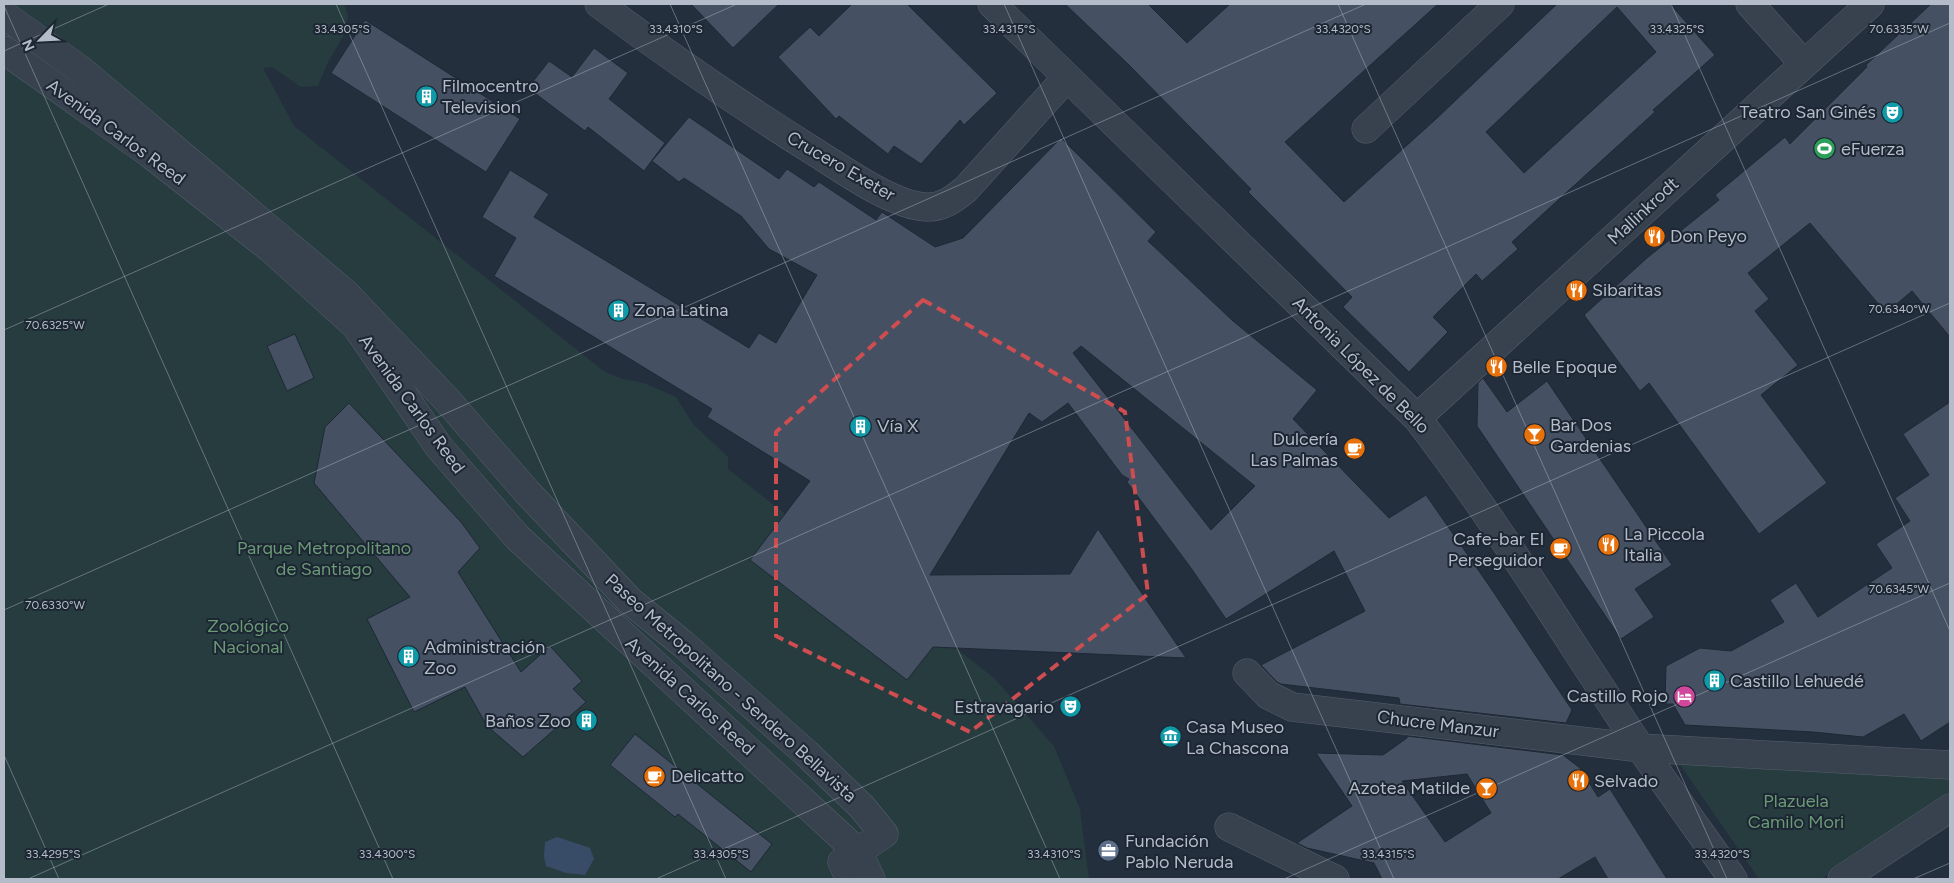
<svg xmlns="http://www.w3.org/2000/svg" width="1954" height="883" font-family="Figtree,sans-serif">
  <rect width="100%" height="100%" fill="#242f3e"/>
  <path fill="#263c3f" d="M4,4H344L348,16L343,37L328,62L318,86L301,87L272,67L263,68L294,126L605,372L623,379L644,383L676,397L693,424L728,457V469L994,678L1054,746L1080,809L1089,879H4Z
    M1661,737L1950,751V797L1821,879H1759Z"/>
  <path fill="#394c67" d="M557,837L590,848L594,859L585,875L566,873L546,866L544,857L545,842Z"/>
  <path fill="#455162" stroke="#1f2835" fill-rule="evenodd" d="M691,4H779L733,48Z
    M852,4H907L997,93L964,125L960,120L921,164L894,146L888,154L839,116L836,119L778,57L810,27L819,36Z
    M1065,4H1148L1187,43L1230,4H1438L1285,142L1344,202L1436,119L1557,4H1670L1715,55L1653,110L1655,112L1512,242L1518,249L1482,281L1476,274L1433,317L1448,332L1409,372L1343,307L1352,297L1248,192L1251,189L1127,63ZM1617,7L1656,52L1524,173L1486,132Z
    M1931,4H1950V337L1912,291L1886,313L1810,223L1748,273L1769,299L1755,311L1798,365L1761,395L1827,483L1759,534L1649,383L1640,391L1584,315L1647,258L1719,200L1715,195L1785,137L1790,144L1867,67L1866,65Z
    M365,20L520,119L486,172L331,73Z
    M594,48L628,73L609,99L665,143L644,171L588,127L585,131L528,88L549,61L572,77Z
    M689,117L779,179L787,169L814,187L819,182L876,220L882,212L935,247L963,238L1061,138L1156,232L1148,241L1233,321L1317,390L1293,419L1389,518L1426,495L1490,587L1572,710L1566,723L1400,704L1399,698L1281,684L1277,682L1261,665L1365,611L1334,551L1226,619L1191,568L1127,482L1129,479L1122,475L1068,403L1042,422L1029,413L930,575L1070,574L1098,529L1186,658L933,647L907,680L750,560L810,481L707,417L712,409L494,276L516,238L482,217L510,170L549,194L534,217L749,348L759,333L776,343L817,275L769,249L741,216L684,178L679,182L652,161ZM1081,346L1255,486L1211,530L1073,353Z
    M295,334L314,378L287,391L267,346Z
    M1483,378L1507,412L1547,381L1672,565L1635,589L1654,617L1621,639L1477,426L1478,383Z
    M1950,402V722L1921,741L1904,714L1863,737L1813,732L1685,725L1673,704H1665L1666,666L1700,648L1731,651L1784,622L1770,600L1796,583L1818,617L1892,568L1876,544L1910,521L1895,498L1929,475L1903,434Z
    M349,403L461,522L480,548L458,572L521,672L550,646L582,681L573,689L586,702L523,757L487,726L465,687L414,712L367,619L410,597L314,483L325,427Z
    M635,734L772,844L751,872L678,814L675,817L610,765Z
    M1407,736L1563,755L1580,768L1598,797L1610,789L1667,879H1608L1595,857L1558,879H1382L1374,863L1307,848L1297,843L1352,806L1316,753L1383,755L1407,738ZM1467,774L1491,813L1445,842L1402,781Z"/>
  <g fill="none" stroke-linecap="round" stroke-linejoin="round">
    <defs>
      <path id="pedestrian" d="M4,15L81,70L345,293L446,399L527,492L630,601L683,644L806,753L862,807L884,834L842,862L850,879
        M1641,748L1950,765
        M1229,827L1335,879"/>
      <path id="minor" d="M599,4C670,57 743,107 818,154C845,171 894,206 926,207C942,208 954,199 966,189L1067,77
        M992,4L1417,418C1498,523 1566,637 1640,747C1670,791 1702,835 1733,879
        M1750,4L1804,64
        M4,50L149,153L271,249L356,326L439,447L517,537L858,852L871,879
        M1366,129L1500,4
        M1417,418L1870,4
        M1247,673L1268,695L1292,707L1641,748
        M1842,879L1950,808"/>
    </defs>
    <use href="#pedestrian" stroke="#565f6c" stroke-width="29"/>
    <use href="#minor" stroke="#565f6c" stroke-width="29"/>
    <use href="#pedestrian" stroke="#38414e" stroke-width="28"/>
    <use href="#minor" stroke="#38414e" stroke-width="28"/>
  </g>
  <path fill="none" stroke="#ce4d50" stroke-width="4" stroke-dasharray="10 6" stroke-linejoin="round" d="M923,300L1125,412L1148,594L970,732L776,636V432Z"/>
  <path fill="none" stroke="#b4bcc9" stroke-width="1" stroke-opacity="0.45" d="M336,4L726,879M670,4L1060,879M1004,4L1394,879M1338,4L1727,879M1671,4L1950,631M4,6L393,879M4,51L109,4M4,330L737,4M4,610L1366,4M4,755L59,879M28,879L1950,23M656,879L1950,303M1284,879L1950,583M1913,879L1950,863"/>
  <defs>
    <symbol id="building-disc" viewBox="-11 -11 22 22"><circle r="9.5" fill="#0f9aa8" stroke="#1d2633"/><path d="M-4-6H4V6H1V3H-1V6H-4ZM-2.5-4.3h1.7v1.8h-1.7ZM.8-4.3h1.7v1.8H.8ZM-2.5-1h1.7V.8h-1.7ZM.8-1h1.7V.8H.8Z" fill="#fff"/></symbol>
    <symbol id="theatre-disc" viewBox="-11 -11 22 22"><circle r="9.5" fill="#0f9aa8" stroke="#1d2633"/><path d="M-5-5.5Q0-4 5-5.5V0Q5 5 0 6Q-5 5-5 0ZM-3.3-2.5H-1v1.5H-3.3ZM1-2.5H3.3v1.5H1ZM-2.8 1Q0 5.5 2.8 1Z" fill="#fff"/></symbol>
    <symbol id="stadium-disc" viewBox="-11 -11 22 22"><circle r="9.5" fill="#2e9e5b" stroke="#1d2633"/><path d="M0-5a6.5 5 0 1 0 0 10a6.5 5 0 1 0 0-10ZM-3.5-1.8h7v3.6h-7Z" fill="#fff"/></symbol>
    <symbol id="restaurant-disc" viewBox="-11 -11 22 22"><circle r="9.5" fill="#e8710a" stroke="#1d2633"/><path d="M-5-6h1v4h1v-4h1v4h1v-4h1v5L-1.5 .5V6h-2V.5L-5-1ZM5-6V6H3V1.5H1.5Q1.5-4 5-6Z" fill="#fff"/></symbol>
    <symbol id="bar-disc" viewBox="-11 -11 22 22"><circle r="9.5" fill="#e8710a" stroke="#1d2633"/><path d="M-6-5H6L.8 .8V4.5H3.5V6h-7V4.5H-.8V.8Z" fill="#fff"/></symbol>
    <symbol id="cafe-disc" viewBox="-11 -11 22 22"><circle r="9.5" fill="#e8710a" stroke="#1d2633"/><path d="M-5.5-4.5H6V0H3Q3 3.5 0 3.5H-2.5Q-5.5 3.5-5.5 0ZM3-3.2v2h1.7v-2ZM-6 4.5H4V6H-6Z" fill="#fff"/></symbol>
    <symbol id="hotel-disc" viewBox="-11 -11 22 22"><circle r="9.5" fill="#d1479c" stroke="#1d2633"/><path d="M-6-4.5h1.5V1H6V5H4.5V3h-9V5H-6ZM-4 0a1.8 1.8 0 1 1 3.6 0ZM.5 0V-2.5h3Q6-2.5 6 0Z" fill="#fff"/></symbol>
    <symbol id="museum-disc" viewBox="-11 -11 22 22"><circle r="9.5" fill="#0f9aa8" stroke="#1d2633"/><path d="M0-6L6-3V-2H-6V-3ZM-5-1h2V3h-2ZM-1-1h2V3h-2ZM3-1h2V3H3ZM-6 4H6V6H-6Z" fill="#fff"/></symbol>
    <symbol id="office-disc" viewBox="-11 -11 22 22"><circle r="9.5" fill="#5c6f8a" stroke="#1d2633"/><path d="M-6-3h4V-5.5h4V-3h4V5H-6ZM-1-4.5V-3h2v-1.5ZM-6 0V1H6V0Z" fill="#fff"/></symbol>
  </defs>
  <g fill-rule="evenodd">
    <use href="#building-disc" x="414" y="84" width="25" height="25"/>
    <use href="#theatre-disc" x="1880" y="100" width="25" height="25"/>
    <use href="#stadium-disc" x="1812" y="136" width="25" height="25"/>
    <use href="#restaurant-disc" x="1642" y="224" width="25" height="25"/>
    <use href="#restaurant-disc" x="1564" y="278" width="25" height="25"/>
    <use href="#building-disc" x="606" y="298" width="25" height="25"/>
    <use href="#restaurant-disc" x="1484" y="354" width="25" height="25"/>
    <use href="#building-disc" x="848" y="414" width="25" height="25"/>
    <use href="#bar-disc" x="1522" y="422" width="25" height="25"/>
    <use href="#cafe-disc" x="1342" y="436" width="25" height="25"/>
    <use href="#restaurant-disc" x="1596" y="532" width="25" height="25"/>
    <use href="#cafe-disc" x="1548" y="536" width="25" height="25"/>
    <use href="#building-disc" x="396" y="644" width="25" height="25"/>
    <use href="#building-disc" x="1702" y="668" width="25" height="25"/>
    <use href="#hotel-disc" x="1672" y="684" width="25" height="25"/>
    <use href="#theatre-disc" x="1058" y="694" width="25" height="25"/>
    <use href="#building-disc" x="574" y="708" width="25" height="25"/>
    <use href="#museum-disc" x="1158" y="724" width="25" height="25"/>
    <use href="#cafe-disc" x="642" y="764" width="25" height="25"/>
    <use href="#restaurant-disc" x="1566" y="768" width="25" height="25"/>
    <use href="#bar-disc" x="1474" y="776" width="25" height="25"/>
    <use href="#office-disc" x="1096" y="838" width="25" height="25"/>
  </g>
  <g text-anchor="middle" stroke-width="4" stroke-linejoin="round" paint-order="stroke">
    <g font-size="18" fill="#b4bcc9" stroke="#1d2633" text-anchor="start">
      <text x="442" y="92">Filmocentro<tspan x="442" dy="21">Television</tspan></text>
      <text x="1876" y="118" text-anchor="end">Teatro San Ginés</text>
      <text x="1841" y="155">eFuerza</text>
      <text x="1670" y="242">Don Peyo</text>
      <text x="1592" y="296">Sibaritas</text>
      <text x="634" y="316">Zona Latina</text>
      <text x="1512" y="373">Belle Epoque</text>
      <text x="1550" y="431">Bar Dos<tspan x="1550" dy="21">Gardenias</tspan></text>
      <text x="877" y="432">Vía X</text>
      <text x="1338" y="445" text-anchor="end">Dulcería<tspan x="1338" dy="21">Las Palmas</tspan></text>
      <text x="1624" y="540">La Piccola<tspan x="1624" dy="21">Italia</tspan></text>
      <text x="1544" y="545" text-anchor="end">Cafe-bar El<tspan x="1544" dy="21">Perseguidor</tspan></text>
      <text x="424" y="653">Administración<tspan x="424" dy="21">Zoo</tspan></text>
      <text x="1730" y="687">Castillo Lehuedé</text>
      <text x="1668" y="702" text-anchor="end">Castillo Rojo</text>
      <text x="1054" y="713" text-anchor="end">Estravagario</text>
      <text x="571" y="727" text-anchor="end">Baños Zoo</text>
      <text x="1186" y="733">Casa Museo<tspan x="1186" dy="21">La Chascona</tspan></text>
      <text x="671" y="782">Delicatto</text>
      <text x="1594" y="787">Selvado</text>
      <text x="1470" y="794" text-anchor="end">Azotea Matilde</text>
      <text x="1125" y="847">Fundación<tspan x="1125" dy="21">Pablo Neruda</tspan></text>
    </g>
    <g font-size="18" fill="#b4bcc9" stroke="#1d2633">
      <text transform="translate(116 132) rotate(36)" y="6">Avenida Carlos Reed</text>
      <text transform="translate(841 166) rotate(30)" y="6">Crucero Exeter</text>
      <text transform="translate(1643 211) rotate(-43)" y="6">Mallinkrodt</text>
      <text transform="translate(1361 365) rotate(45)" y="6">Antonia López de Bello</text>
      <text transform="translate(412 404) rotate(54)" y="6">Avenida Carlos Reed</text>
      <text transform="translate(731 688) rotate(42)" y="6">Paseo Metropolitano - Sendero Bellavista</text>
      <text transform="translate(690 696) rotate(42)" y="6">Avenida Carlos Reed</text>
      <text transform="translate(1438 724) rotate(7)" y="6">Chucre Manzur</text>
    </g>
    <g font-size="18" fill="#6b9a76" stroke="#1d2633">
      <text x="324" y="554">Parque Metropolitano<tspan x="324" dy="21">de Santiago</tspan></text>
      <text x="248" y="632">Zoológico<tspan x="248" dy="21">Nacional</tspan></text>
      <text x="1796" y="807">Plazuela<tspan x="1796" dy="21">Camilo Mori</tspan></text>
    </g>
  </g>
  <g font-size="12" text-anchor="middle" fill="#b4bcc9" stroke="#1d2633" stroke-width="4" stroke-linejoin="round" paint-order="stroke">
    <text x="1899" y="33">70.6335°W</text>
    <text x="342" y="33">33.4305°S</text>
    <text x="676" y="33">33.4310°S</text>
    <text x="1009" y="33">33.4315°S</text>
    <text x="1343" y="33">33.4320°S</text>
    <text x="1677" y="33">33.4325°S</text>
    <text x="1899" y="313">70.6340°W</text>
    <text x="55" y="329">70.6325°W</text>
    <text x="1899" y="593">70.6345°W</text>
    <text x="55" y="609">70.6330°W</text>
    <text x="53" y="858">33.4295°S</text>
    <text x="387" y="858">33.4300°S</text>
    <text x="721" y="858">33.4305°S</text>
    <text x="1054" y="858">33.4310°S</text>
    <text x="1388" y="858">33.4315°S</text>
    <text x="1722" y="858">33.4320°S</text>
  </g>
  <rect width="1954" height="883" fill="none" stroke="#b4bcc9" stroke-width="10"/>
  <g transform="translate(40 40) rotate(246)" stroke="#1d2633" stroke-width="4" paint-order="stroke">
  <path d="M0-4L9 19L0 12L-9 19Z" fill="#b4bcc9"/>
  <text y="-8" font-size="14" font-weight="bold" text-anchor="middle" fill="#b4bcc9">N</text>
  </g>
</svg>
